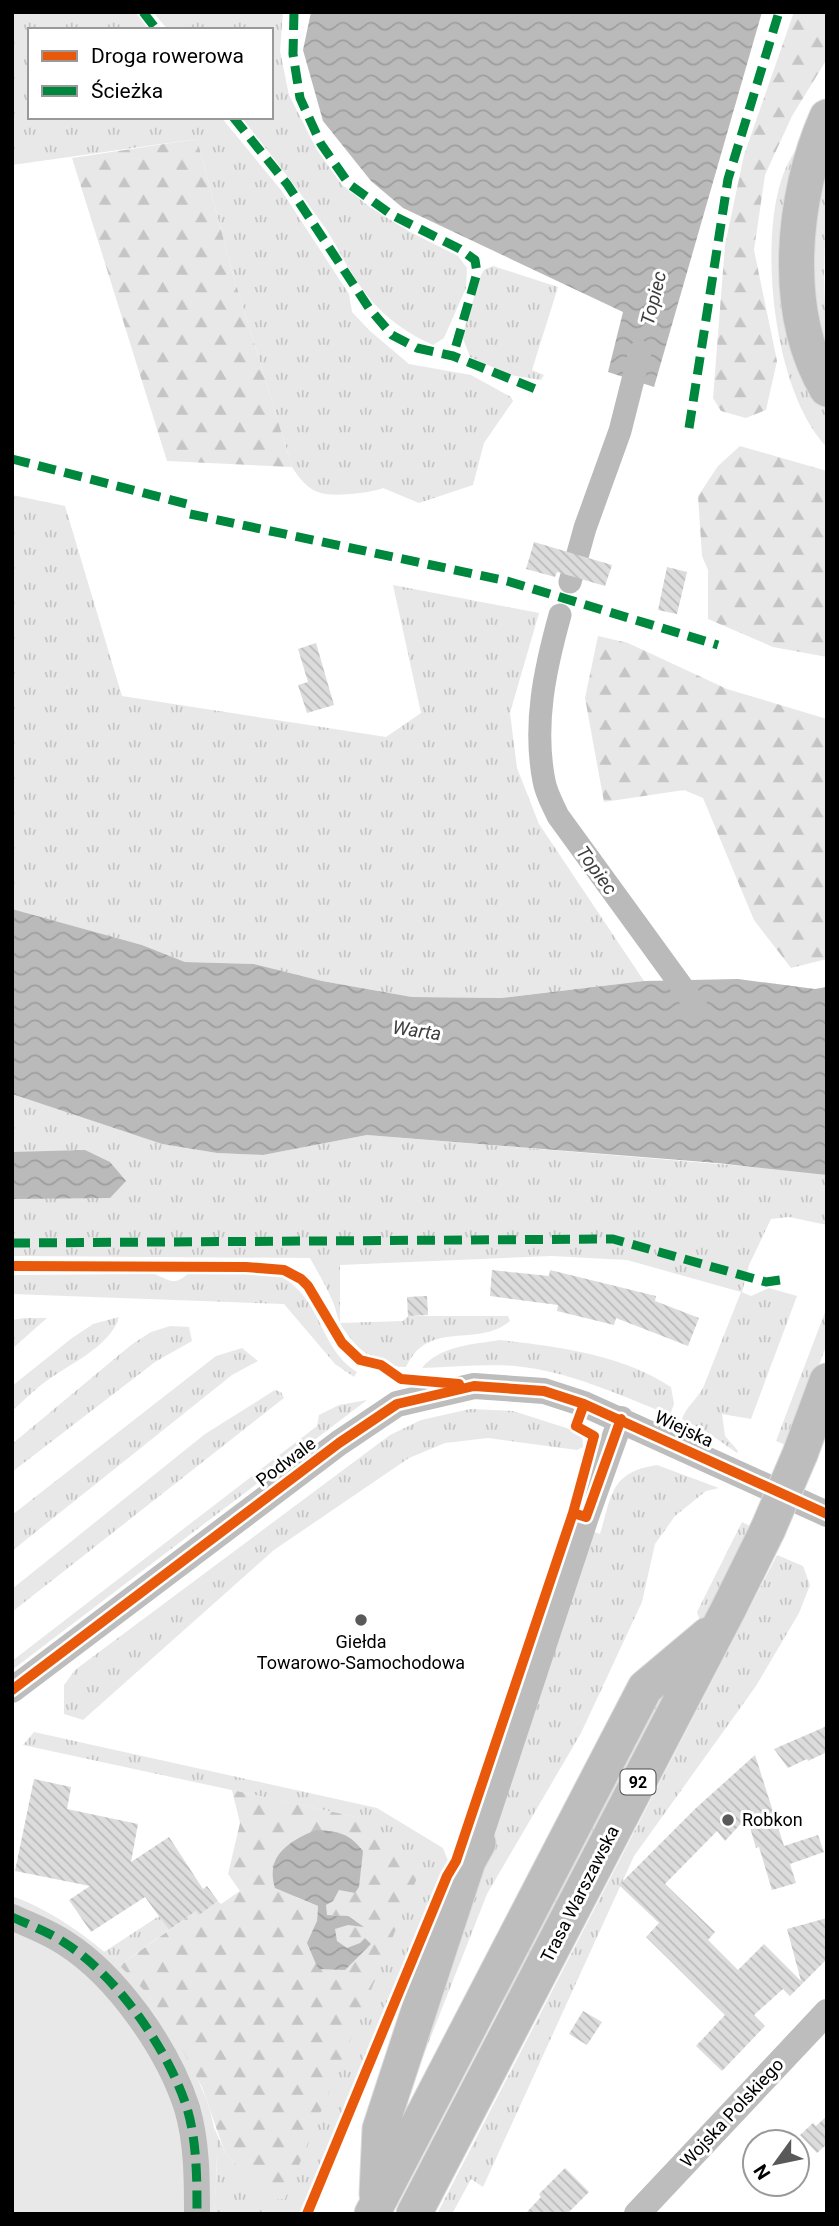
<svg xmlns="http://www.w3.org/2000/svg" width="839" height="2226" font-family="Roboto,sans-serif">
  <defs>
    <pattern id="grass-tufts" width="24" height="20" patternUnits="userSpaceOnUse" patternTransform="scale(1.75)"><rect width="24" height="20" fill="#e8e8e8"/><path d="M3 7l-1-3M5 7V3M7 7l1-3M15 17l-1-3M17 17v-4M19 17l1-3" fill="none" stroke="#c5c5c5"/></pattern>
    <pattern id="forest-firs" width="22" height="20" patternUnits="userSpaceOnUse" patternTransform="scale(1.75)"><rect width="22" height="20" fill="#e8e8e8"/><path d="M5 1l3.5 6h-7zM16 11l3.5 6h-7z" fill="#c5c5c5"/></pattern>
    <pattern id="water-waves" width="16" height="10" patternUnits="userSpaceOnUse" patternTransform="scale(1.75)"><rect width="16" height="10" fill="#bababa"/><path d="M0 5q4-4 8 0t8 0" fill="none" stroke="#9e9e9e"/></pattern>
    <pattern id="building-back-hatch" width="6" height="6" patternUnits="userSpaceOnUse" patternTransform="scale(1.75)"><rect width="6" height="6" fill="#dcdcdc"/><path d="M-1 5l2 2M0 0l6 6M5-1l2 2" fill="none" stroke="#bbb"/></pattern>
  </defs>
  <rect width="100%" height="100%" fill="#fff"/>
  <path fill="url(#grass-tufts)" d="M12,12H135L149,30H30V117H221L281,190L349,294L352,312L370,331L409,364L471,375L511,397L513,401L484,443L473,485L419,503L383,488C371,493 334,497 321,493C308,490 299,478 292,467L232,271L197,139L12,165Z
    M153,12H283L280,51L289,95L317,150L342,185L371,208L410,232L458,256L467,268L466,288L444,338L433,345C399,330 372,307 353,275C343,260 336,244 326,229C299,191 271,154 241,117H271V30H168Z
    M810,130L807,370L827,409V447C775,394 759,250 781,181C787,161 798,146 810,130Z
    M827,158L824,276L827,362L811,276L820,183Z
    M493,266L558,287L532,370L544,375L541,380L510,375L470,357L462,336L481,275L484,270Z
    M12,495L65,506L122,696L386,737L421,713L393,585L539,613L510,713L517,768L539,824L644,981L501,998L412,997L322,981L254,964L185,962L142,945L12,909Z
    M12,1094L162,1144L217,1153L263,1155L367,1135L804,1171L827,1175V1225L789,1217L771,1219L749,1265L742,1292L751,1296L769,1288L797,1296L751,1419L722,1414L725,1436L738,1451L737,1453L707,1432L682,1419C686,1407 697,1399 703,1388L741,1292L627,1260L552,1256L340,1265V1323L403,1321L408,1316H508L510,1321C477,1349 429,1318 406,1367C378,1368 353,1347 340,1323C337,1317 336,1309 333,1302C327,1287 318,1273 310,1258L12,1256Z
    M272,1272C324,1294 316,1346 357,1372L354,1377L335,1364L284,1304L12,1294V1275L155,1274C171,1281 174,1286 189,1273Z
    M827,1307V1344L788,1446L776,1441Z
    M119,1317C111,1347 65,1366 41,1385C31,1393 22,1402 12,1411V1386L72,1338L93,1324Z
    M24,1318H47L12,1349V1320Z
    M170,1326L189,1327L192,1341L155,1362L12,1472V1444L131,1345L151,1332Z
    M500,1340C559,1347 621,1354 671,1387L674,1404L670,1415C619,1395 569,1371 515,1366C485,1364 452,1367 422,1368C439,1346 474,1344 500,1340Z
    M242,1348L258,1361L232,1375L12,1551V1515L216,1356Z
    M275,1390L281,1392L284,1398L12,1612V1589L205,1434Z
    M367,1400L12,1670V1661L317,1426L319,1415L339,1405Z
    M470,1409L513,1411L582,1433L583,1447L577,1450L488,1438L445,1443L409,1458L274,1550L83,1720L64,1714V1685L75,1670L390,1435L421,1420Z
    M657,1465L719,1488L706,1491L675,1516L655,1544L642,1602L581,1733L487,1894L406,2100L592,1531L600,1534C612,1495 610,1472 657,1465Z
    M742,1522L754,1528L713,1613L700,1621L697,1612Z
    M777,1555L803,1566L810,1585L799,1613L756,1686L634,1856L483,2187L471,2179L452,2214H437Z
    M662,1693L665,1697L494,2024L510,1986L656,1697Z
    M34,1732L377,1808L443,1848L448,1861V1869L305,2214H214L217,2167L214,2127L225,2153L271,2199L361,1818L23,1745Z
    M159,1916L169,1930L119,1966L104,1952Z"/>
  <path fill="url(#forest-firs)" fill-rule="evenodd" d="M794,12H827V59L792,116L765,175L754,250L777,361L766,410L746,418L721,411L713,398L725,245L744,155Z
    M197,139L232,271L292,467L167,461L72,158Z
    M740,446L827,471V657L773,647L708,619V570L702,556L698,496L718,466Z
    M598,636L628,643L727,689L827,719V959L791,968L754,920L703,798L684,790L604,802L585,698Z
    M232,1790L361,1818L417,1878L285,2199L271,2200L225,2153L202,2087L150,1997L119,1966L196,1911L200,1914L218,1901L221,1904L240,1891L228,1874L240,1823ZM359,1886L339,1890L326,1905V1915L348,1916L362,1927L348,1925L335,1929L337,1941L347,1948L360,1943L318,1969L308,1943L317,1921L318,1906L296,1897Z"/>
  <path fill="#e8e8e8" d="M12,1896C64,1915 113,1955 149,1996C166,2016 178,2041 190,2064C200,2084 211,2106 214,2129C219,2157 216,2186 214,2214H12Z"/>
  <path fill="url(#water-waves)" d="M311,12H762L654,387L608,372L623,312L403,208L371,181L323,121L303,50Z
    M12,909L142,945L185,962L254,964L322,981L412,997L501,998L644,981L738,979L815,989L827,987V1175L717,1163L367,1135L263,1155L217,1153L162,1144L12,1094Z
    M85,1150L110,1162L126,1181L110,1198L12,1199V1152Z
    M316,1830C338,1831 349,1833 363,1851L359,1887L355,1893L339,1890L333,1901L326,1905L327,1915L348,1916L364,1927L348,1925L335,1929L337,1941L347,1948L360,1943L365,1938L371,1944L345,1970L318,1969L307,1943L317,1921L318,1906L275,1888C265,1856 289,1841 316,1830Z"/>
  <g fill="none" stroke-linecap="round" stroke-linejoin="round">
    <path stroke="#bababa" stroke-width="23" d="M570,582L585,528L620,431L640,352
      M560,615C545,669 533,724 544,781C546,793 553,805 558,816L696,1006"/>
  </g>
  <path fill="url(#building-back-hatch)" d="M534,542L612,565L605,586L557,572L555,577L526,569Z
    M667,567L687,572L677,614L658,610Z
    M316,643L334,705L307,713L298,685L308,682L298,649Z
    M492,1270L549,1276L550,1270L656,1296L655,1301L699,1318L688,1346L616,1318L614,1325L557,1311L558,1305L490,1296Z
    M427,1296L428,1315L408,1316L407,1297Z
    M827,1726V1752L808,1761L807,1759L788,1768L774,1749Z
    M755,1755L784,1846L818,1835L824,1852L790,1864L796,1883L772,1890L759,1847L756,1848L747,1817L725,1841L717,1831L665,1884L715,1932L708,1940L738,1970L764,1944L801,1981L787,1929L827,1918V1959L790,1996L783,1989L754,2015L765,2026L722,2071L696,2046L725,2015L646,1937L659,1923L619,1885L696,1808Z
    M34,1779L71,1787L67,1809L138,1824L131,1862L169,1837L203,1889L207,1886L218,1901L199,1915L196,1911L169,1930L145,1897L91,1932L69,1900L90,1886L15,1871Z
    M583,2011L602,2022L587,2045L569,2034Z
    M827,2116V2144L817,2153L800,2135L813,2123L816,2126Z
    M565,2168L589,2192L567,2214H525L541,2197L539,2194Z"/>
  <g fill="none" stroke-linecap="round" stroke-linejoin="round">
    <defs>
      <path id="major" d="M827,117C792,196 781,312 827,389
        M800,1454L827,1381
        M377,2194L380,2129L468,1861L478,1843
        M372,2214L645,1688L708,1635
        M414,2214L729,1608L768,1529"/>
    </defs>
    <use href="#major" stroke="#dbdbdb" stroke-width="37"/>
    <path stroke="#bdbdbd" stroke-width="26" d="M12,1690L339,1443L397,1404L474,1386L544,1391L584,1404L827,1514
      M478,1843L586,1517L621,1419
      M12,1917C29,1925 49,1932 65,1943C117,1976 168,2049 187,2108C197,2142 197,2179 197,2214
      M637,2214L827,2012"/>
    <use href="#major" stroke="#bdbdbd" stroke-width="35"/>
    <defs>
      <path id="major-bridge" d="M768,1529L800,1454"/>
    </defs>
    <use href="#major-bridge" stroke="#dbdbdb" stroke-width="37" stroke-linecap="butt"/>
    <use href="#major-bridge" stroke="#bdbdbd" stroke-width="35"/>
    <path stroke="#00873e" stroke-width="9" stroke-dasharray="18 9" stroke-linecap="butt" d="M143,12L157,30
      M294,12L293,54L300,98L321,144L349,184L392,215L460,249L475,260L477,273L453,356
      M233,117L287,184L369,308L392,335L417,348L453,356L538,390
      M689,428L728,179L779,12
      M12,459L191,505
      M190,514L507,581L718,645
      M12,1243L613,1239L766,1282L780,1280
      M12,1917C29,1925 49,1932 65,1943C117,1976 168,2049 187,2108C197,2142 197,2179 197,2214"/>
    <defs>
      <path id="cycleway" d="M12,1266L246,1267L284,1270L301,1279L308,1286L342,1343L360,1360L381,1365L401,1379L459,1384
        M573,1513L586,1517L621,1419
        M12,1690L339,1443L397,1404L474,1386L544,1391L584,1404L827,1514
        M307,2214L447,1876L456,1861L573,1513L594,1436L576,1426L584,1404"/>
    </defs>
    <use href="#cycleway" stroke="#fff" stroke-width="15"/>
    <use href="#cycleway" stroke="#e8590c" stroke-width="10"/>
  </g>
  <g fill="#595959" stroke="#fff" stroke-width="2.5">
    <circle cx="361" cy="1620" r="7"/>
    <circle cx="728" cy="1820" r="7"/>
  </g>
  <g text-anchor="middle" stroke-width="6" stroke-linejoin="round" paint-order="stroke">
    <rect fill="#fff" stroke="#4c4c4c" stroke-width="2" x="620.5" y="1769.5" width="35" height="25" rx="5"/>
    <g font-size="16" font-weight="bold" fill="#000">
      <text x="638" y="1788">92</text>
    </g>
    <g font-size="18" fill="#000" stroke="#fff">
      <text transform="translate(684 1429) rotate(25)" y="6">Wiejska</text>
      <text transform="translate(286 1462) rotate(-37)" y="6">Podwale</text>
      <text transform="translate(580 1894) rotate(-63)" y="6">Trasa Warszawska</text>
      <text transform="translate(732 2113) rotate(-47)" y="6">Wojska Polskiego</text>
    </g>
    <g font-size="18" fill="#000" stroke="#fff">
      <text x="361" y="1648">Giełda<tspan x="361" dy="21">Towarowo-Samochodowa</tspan></text>
      <text x="742" y="1826" text-anchor="start">Robkon</text>
    </g>
    <g font-size="19" font-style="italic" fill="#3e3e3e" stroke="#fff">
      <text transform="translate(653 298) rotate(-76)" y="7">Topiec</text>
      <text transform="translate(597 870) rotate(54)" y="7">Topiec</text>
      <text transform="translate(417 1030) rotate(8)" y="7">Warta</text>
    </g>
  </g>
  <rect width="839" height="2226" fill="none" stroke="#000000" stroke-width="28"/>
  <rect x="28" y="28" width="245" height="91" fill="#ffffff" stroke="#999999" stroke-width="2"/>
  <rect x="42" y="51" width="35" height="10" fill="#e8590c" stroke="#999999" stroke-width="2"/>
  <text x="91" y="63" font-size="21" fill="#000000">Droga rowerowa</text>
  <rect x="42" y="86" width="35" height="10" fill="#00873e" stroke="#999999" stroke-width="2"/>
  <text x="91" y="98" font-size="21" fill="#000000">Ścieżka</text>
  <g transform="translate(776 2163) rotate(237)"><circle r="33" fill="#ffffff" stroke="#999999" stroke-width="2"/>
  <path d="M0-5L12 26L0 18L-12 26Z" fill="#595959"/>
  <text y="-10" font-size="19" font-weight="bold" text-anchor="middle" fill="#000000">N</text>
  </g>
</svg>
